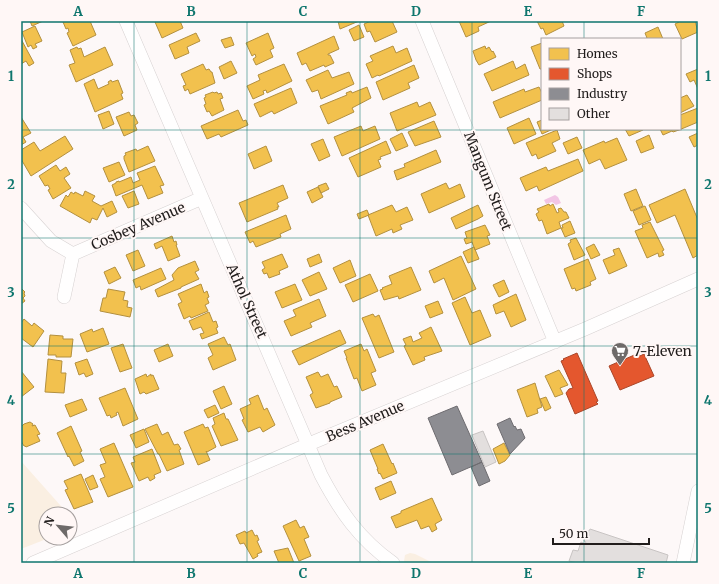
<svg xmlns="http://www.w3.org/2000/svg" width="719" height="584" font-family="Merriweather,serif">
  <rect width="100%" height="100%" fill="#fdf8f8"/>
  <path fill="#faefe2" d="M21,461L68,514H46V538H49L21,549Z
    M410,553L415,554L433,563H406L404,561L405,555Z"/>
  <path fill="#f2c5e5" d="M555,195L558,197L561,203L556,205L552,202L546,204L544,200Z"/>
  <path fill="#f2c14e" stroke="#b3903f" d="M30,21H43L32,26Z
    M64,21H90L96,35L73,46L67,33L69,32L68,28L66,29L63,22Z
    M157,21H180L183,28L162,38L155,22Z
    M338,21H359L340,29Z
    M371,21H392L397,32L375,42L370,31L367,32L364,24Z
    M459,21H491L478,27L479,31L466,37Z
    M537,21H562L564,26L546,35L543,28L541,29Z
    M679,21H695L698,32L682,39L675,24L679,22Z
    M359,25L364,37L354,41L349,30Z
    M35,26L42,41L35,44L37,47L33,49L31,45L28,47L22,32Z
    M658,27L663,39H644L647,38L645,33Z
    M196,33L200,41L187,47L189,53L175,59L169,45Z
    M268,33L274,48L270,50L273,57L256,65L253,59L256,57L255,54L252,56L246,43Z
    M334,36L339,49L328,54V55H330L334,63L325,67L324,65L310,71L306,63L302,65L297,53Z
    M231,37L234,45L225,48L221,40Z
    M21,39L34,63L29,66L26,61L21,64Z
    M542,43V69H540L531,47Z
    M393,46L396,53L407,48L412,61L379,76L378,75L372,78L366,64L373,61L370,56Z
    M485,46L486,49L489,47L492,52L493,51L496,57L479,65L476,60L473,51Z
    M77,47L78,49L81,48L84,57L105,47L113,65L76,82L69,65L75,63L70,50Z
    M231,61L237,73L224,79L219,67Z
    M513,61L516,69L525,64L529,75L492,91L484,74Z
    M203,64L206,70L209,69L211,72H212L215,83L190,94L188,89L185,91L183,86L186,85L181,74Z
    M284,64L292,81L267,93L266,90L263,91L264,94L253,99L247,86L260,80L258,75Z
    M414,65L419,78L408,83L410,88L383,100L376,82Z
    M698,69V89L694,80L690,82L686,74Z
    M328,70L332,78L349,72L354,84L321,99L318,90L312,92L306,80Z
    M94,79L98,89L109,84L108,82L111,80L112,82L118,80L123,93L121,94L123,99L95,112L84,84Z
    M367,87L371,98L352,108L354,112L328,124L320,106L347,95L346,93L351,91L352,93Z
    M539,87L542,93V100L500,118L493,102L524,89L525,92Z
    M291,88L297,103L274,114L272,111L260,117L254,104Z
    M213,92L214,93L217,92L218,94L221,93L223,98L220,99L224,110L212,116L209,111L207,112L204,105L206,104L204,98L206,97L205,95Z
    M687,95L694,106L680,113V98Z
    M417,102L419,107L430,102L436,115L397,131L390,113Z
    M698,108V122L679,130L673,132L672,131L663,135L660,129H680V115Z
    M238,110L243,121L246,120L248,125L221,137L219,134L207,139L201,126Z
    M109,111L114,124L103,129L98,115Z
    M129,112L131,116L134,115L138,123L135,125L137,130L124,136L116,117Z
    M21,117L31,133L23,137L26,142L21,145Z
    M529,118L536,134L514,144L507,128Z
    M542,120V129H553L542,134L537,122Z
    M434,121L441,137L415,146L408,132Z
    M361,126L363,131L375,126L380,139L342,156L334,137Z
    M625,129H642L643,130L629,136Z
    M557,130L560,139L552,143L556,151L538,159L536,154L532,156L526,143Z
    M402,133L408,146L396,151L390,139Z
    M698,133V145L694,147L689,137Z
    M649,135L654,148L641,153L636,141Z
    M65,136L73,149L31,176L21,159V150L34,142L40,151Z
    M577,137L582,148L568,154L563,143Z
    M617,138L627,160L605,169L600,159L589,164L583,150L604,141L605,143Z
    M323,139L330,156L319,161L311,144Z
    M386,141L391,153L380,157L381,159L378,160L381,167L358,177L349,158Z
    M148,146L155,161L129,172L124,159V156L126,155L125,153L136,149L137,151Z
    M266,146L272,161L254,169L248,154Z
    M436,150L441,162L397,180L394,171L405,167L404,164Z
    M578,159L583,171L539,191L537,186L526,191L520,178L546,167L548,171Z
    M119,162L125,175L109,182L103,168Z
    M56,165L60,171L66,167L70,174L64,178L71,188L53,199L48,190L50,189L48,185L45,186L39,176Z
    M155,166L164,185L160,186L163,193L148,199L142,185L116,196L112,185L116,183V182L119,181V182L131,177L133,183L140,180L137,173Z
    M326,183L329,189L321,193L318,186Z
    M446,183L449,189L460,184L465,197L429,213L421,194Z
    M283,185L288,198L277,203L279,207H277L278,209L247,222L239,203Z
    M318,187L323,197L312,203L307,192Z
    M636,189L643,206L631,211L624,194Z
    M685,189L698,220V255L693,258L675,215L657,223L649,205Z
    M85,191L95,196L92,201L101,206L112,201L117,212L107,217L103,208L97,220L92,218L90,223L60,206L66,195L68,197L71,192L74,194L75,192L83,196Z
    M134,191L139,204L128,208L122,196Z
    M549,204L550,206L553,204L557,213L559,212L558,209L561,208L564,212H566L569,218L559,222L561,228L547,234L542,220L539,221L536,214L539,212L537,209Z
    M392,205L396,212L407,207L413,220L400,225L402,229L393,233L392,229L376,236L368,215Z
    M478,205L483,216L478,219L456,229L451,218Z
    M645,206L651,220L639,225L633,211Z
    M367,210L369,215L359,219L357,214Z
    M286,215L291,229L280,234L281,237L256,247L253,241L250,243L245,232Z
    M570,221L575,233L565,237L561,228H563L562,225Z
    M650,222L664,250L662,251L664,255L659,257L658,253L647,258L635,231L643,228L642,225Z
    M485,225L490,235L487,236L490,244L475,250L472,242L466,244L464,239L467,238L465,232Z
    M172,236L174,242L176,241L177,245H176L180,256L168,261L162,246L156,249L154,244Z
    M576,238L585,255L574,260L568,244L571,242L570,240Z
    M594,244L600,255L591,259L586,248Z
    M474,247L479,259L468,263L463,252Z
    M619,248L627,266L609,274L603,260L615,255L613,250Z
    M138,250L145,266L133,271L126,255Z
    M282,254L288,267L279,271L280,274L269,278L267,273L264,274L262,270L265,268L262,262Z
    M319,254L322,262L310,267L307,259Z
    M461,256L476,289L453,300L444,278L434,283L429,271Z
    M588,259L596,279L590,282L591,285L576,291L575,288L572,289L564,269Z
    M350,260L356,276L340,283L333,268Z
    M195,261L199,270L195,272L199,279L181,287V288L158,297L155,290L174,280L172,275L178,268Z
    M115,267L121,278L109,284L104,272Z
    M411,267L421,290L399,299L398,296L384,300L380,290L383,289L382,288L392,284L389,276Z
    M161,268L166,279L141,290L140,286L136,288L133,280Z
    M319,272L327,289L310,296L302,280Z
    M370,274L378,291L353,302L345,285Z
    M504,280L509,292L499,297L493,285Z
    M201,284L204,293L207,291L209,297L207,298L209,303L205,305L208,311L191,318L190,316L184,319L178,304L182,302L178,294Z
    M295,284L302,300L282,308L275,292Z
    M21,288L25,292L24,293L25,296L23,298L25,301L21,304Z
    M108,289L125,292L123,300L128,301L127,307L132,308L130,317L100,311L103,298H106Z
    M516,294L526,320L511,327L504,311L496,314L493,305Z
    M465,297L472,313L480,310L491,336L470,345L452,303Z
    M319,299L326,316L310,323L312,327L291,336L284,321L296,316L293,310Z
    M438,301L443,313L430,318L425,306Z
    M209,312L213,322L216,321L218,327L216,328L218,333L202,339L200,334L204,333L201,327L193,330L189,321Z
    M373,314L375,317L379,315L394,352L379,358L362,318Z
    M24,319L32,326L34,323L44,331L33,347L21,338V323Z
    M431,327L442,351L424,357L425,360L413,365L404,346L406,345L403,339L411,336L413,342L422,338L419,333Z
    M103,328L109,344L87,352L80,334L92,329L93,332Z
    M340,330L346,343L299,365L292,351Z
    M50,335L63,336V339H73L71,357H56V355H48Z
    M224,337L228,345L230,344L236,360L213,370L208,358L213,355L208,344Z
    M123,344L132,368L120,372L111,348Z
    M168,344L173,356L159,362L154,350Z
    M361,344L364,351L367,349L376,371L371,373L376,385L362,391L357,378L354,379L346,358H347L344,351Z
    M48,359L62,361L61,373H66L64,393L45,392Z
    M87,359L93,374L86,377L84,373L79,375L75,363Z
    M559,370L568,385L560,388L563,394L555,397L545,376Z
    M21,371L34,387L21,397Z
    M318,372L321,377L328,374L334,387L337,386L342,397L330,402V403L316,408L310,395L313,393L306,377Z
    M146,374L147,377L151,374V376L153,375L159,389L146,394L144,392L140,394L135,379Z
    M535,383L542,407L537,409L538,413L527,417L517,390Z
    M224,386L232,404L221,409L213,391Z
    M125,388L138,419L123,426L118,412L116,413L117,415L111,418L110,415L107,416L99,398Z
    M258,395L264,410L267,408L275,425L263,432L260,427L248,432L242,420L244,419L240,409L251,404L249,399Z
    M546,397L551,408L545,411L540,399Z
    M82,399L87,410L70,417L65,405Z
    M215,405L219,413L208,418L204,410Z
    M224,413L226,419H228L238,440L221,446L212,426L215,424L213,418Z
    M30,422L33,424L32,426L35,425L40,434L37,435L40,441L26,447L25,446H24L21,441V425L22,426L24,424Z
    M157,424L162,435L168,432L174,445L178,444L181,449L179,450L184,464L167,471L159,454H158L145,429Z
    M203,424L205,428L208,427L216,447L207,452L206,451L210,460L198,465L184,432Z
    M71,426L82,451L80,452L84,461L74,466L69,456L68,457L57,433Z
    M144,429L149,442L136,448L130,435Z
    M114,443L133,487L108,497L100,479L105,477L100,465L106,463L100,449Z
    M504,443L510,455L505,461L499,464L493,449Z
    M383,444L392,464L393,463L397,473L383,479L380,473L379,474L377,469H378L370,450Z
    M152,449L161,472L154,475L155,478L150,481L148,477L139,481L131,463L135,462L133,457Z
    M81,474L93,502L74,509L65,490L68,489L64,481Z
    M93,475L98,487L90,490L85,479Z
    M391,481L396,493L380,500L375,488Z
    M432,498L442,520L435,524L437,529L432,532L429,526L421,529L417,520L396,528L391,517L401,513V511Z
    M296,520L300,528L304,526L309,537L304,539L311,556L299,561L283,526Z
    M252,530L255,536L257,535L259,540L257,541L262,552L257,554L258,556L253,559L244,543L240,544L236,535L245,531L246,533Z
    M288,548L294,563H279L274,551Z"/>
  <path fill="#e4572e" stroke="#aa4629" d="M577,353L598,401L596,402L598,404L575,414L566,393L569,389L573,388L561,361L564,360L563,359Z
    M639,353L640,356L644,354L654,376L620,390L609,366Z"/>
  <path fill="#8d8d92" stroke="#6d6b6f" d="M457,406L482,462L452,475L428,418Z
    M510,418L514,427L515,426L517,430L521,429L525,438L510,454L497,424Z
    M482,462L490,481L479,486L471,467Z"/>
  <path fill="#e3dfde" stroke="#c8c4c3" d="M483,431L496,462L485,467L472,435Z
    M590,529L668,555L666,563H577L569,561L573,550L578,551L581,542L585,544L586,542L584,541L587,531H589Z"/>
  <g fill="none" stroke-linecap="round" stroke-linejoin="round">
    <defs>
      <path id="minor" d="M126,21L321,475C340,511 359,539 393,563
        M422,21L555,342
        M21,208L51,241L73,254L64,297
        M73,254L202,198
        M33,563L309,444L585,329L698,279
        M683,563L698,491"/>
    </defs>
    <use href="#minor" stroke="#d7d2d2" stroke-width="14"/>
    <use href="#minor" stroke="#fffefe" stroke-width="13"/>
  </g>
  <path fill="none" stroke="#0f766e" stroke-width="1" stroke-opacity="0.55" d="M134,21V563M247,21V563M360,21V563M472,21V563M584,21V39M584,129V563M21,130H698M21,238H698M21,346H698M21,454H698"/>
  <defs>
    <symbol id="supermarket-pin" viewBox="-11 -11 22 30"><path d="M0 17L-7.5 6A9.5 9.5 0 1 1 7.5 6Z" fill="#6e6a69" stroke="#fff7f6"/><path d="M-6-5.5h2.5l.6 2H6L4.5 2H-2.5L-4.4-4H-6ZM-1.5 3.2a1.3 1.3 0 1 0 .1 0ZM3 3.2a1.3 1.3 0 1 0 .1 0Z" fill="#fff"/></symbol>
  </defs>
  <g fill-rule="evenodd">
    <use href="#supermarket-pin" x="610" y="341" width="20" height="27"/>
  </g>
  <g text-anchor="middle" stroke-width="4" stroke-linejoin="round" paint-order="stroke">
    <g font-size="14" fill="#211d1c" stroke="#fff7f6">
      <text transform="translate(488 181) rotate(68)" y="5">Mangum Street</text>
      <text transform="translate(138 226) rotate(-23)" y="5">Cosbey Avenue</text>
      <text transform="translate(247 301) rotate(66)" y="5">Athol Street</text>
      <text transform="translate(365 421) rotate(-23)" y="5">Bess Avenue</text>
    </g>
    <g font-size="14" fill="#211d1c" stroke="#fff7f6" text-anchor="start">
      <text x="633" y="356">7-Eleven</text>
    </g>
  </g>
  <rect width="719" height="584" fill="none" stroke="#fff7f6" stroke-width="44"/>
  <rect x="541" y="38" width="140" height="92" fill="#fff7f6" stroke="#a6a09f"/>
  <rect x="549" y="48" width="20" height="12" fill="#f2c14e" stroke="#a6a09f"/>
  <text x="577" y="58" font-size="12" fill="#211d1c">Homes</text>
  <rect x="549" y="68" width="20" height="12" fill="#e4572e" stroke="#a6a09f"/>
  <text x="577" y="78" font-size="12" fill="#211d1c">Shops</text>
  <rect x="549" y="88" width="20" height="12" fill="#8d8d92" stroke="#a6a09f"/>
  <text x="577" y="98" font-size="12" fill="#211d1c">Industry</text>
  <rect x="549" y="108" width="20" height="12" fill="#e3dfde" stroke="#a6a09f"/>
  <text x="577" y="118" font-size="12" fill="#211d1c">Other</text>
  <g transform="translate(58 526) rotate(298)"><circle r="19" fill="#fff7f6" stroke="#a6a09f"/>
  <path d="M0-3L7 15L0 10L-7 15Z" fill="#6e6a69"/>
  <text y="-6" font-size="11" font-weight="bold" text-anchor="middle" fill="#211d1c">N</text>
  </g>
  <path d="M553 538v6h96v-6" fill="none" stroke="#211d1c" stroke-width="2"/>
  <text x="559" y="538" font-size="12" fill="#211d1c" stroke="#fff7f6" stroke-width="3" paint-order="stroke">50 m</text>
  <rect x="22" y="22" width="675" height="540" fill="none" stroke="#0f766e" stroke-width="1.5"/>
  <g font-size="13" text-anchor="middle" font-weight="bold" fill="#0f766e">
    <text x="78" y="16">A</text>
    <text x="191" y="16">B</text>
    <text x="303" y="16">C</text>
    <text x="416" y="16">D</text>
    <text x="528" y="16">E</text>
    <text x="641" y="16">F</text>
    <text x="11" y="81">1</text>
    <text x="708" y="81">1</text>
    <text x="11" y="189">2</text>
    <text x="708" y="189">2</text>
    <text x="11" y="297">3</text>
    <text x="708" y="297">3</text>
    <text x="11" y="405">4</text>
    <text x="708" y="405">4</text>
    <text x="11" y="513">5</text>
    <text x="708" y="513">5</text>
    <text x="78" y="578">A</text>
    <text x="191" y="578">B</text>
    <text x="303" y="578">C</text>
    <text x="416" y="578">D</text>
    <text x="528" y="578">E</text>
    <text x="641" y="578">F</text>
  </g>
</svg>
